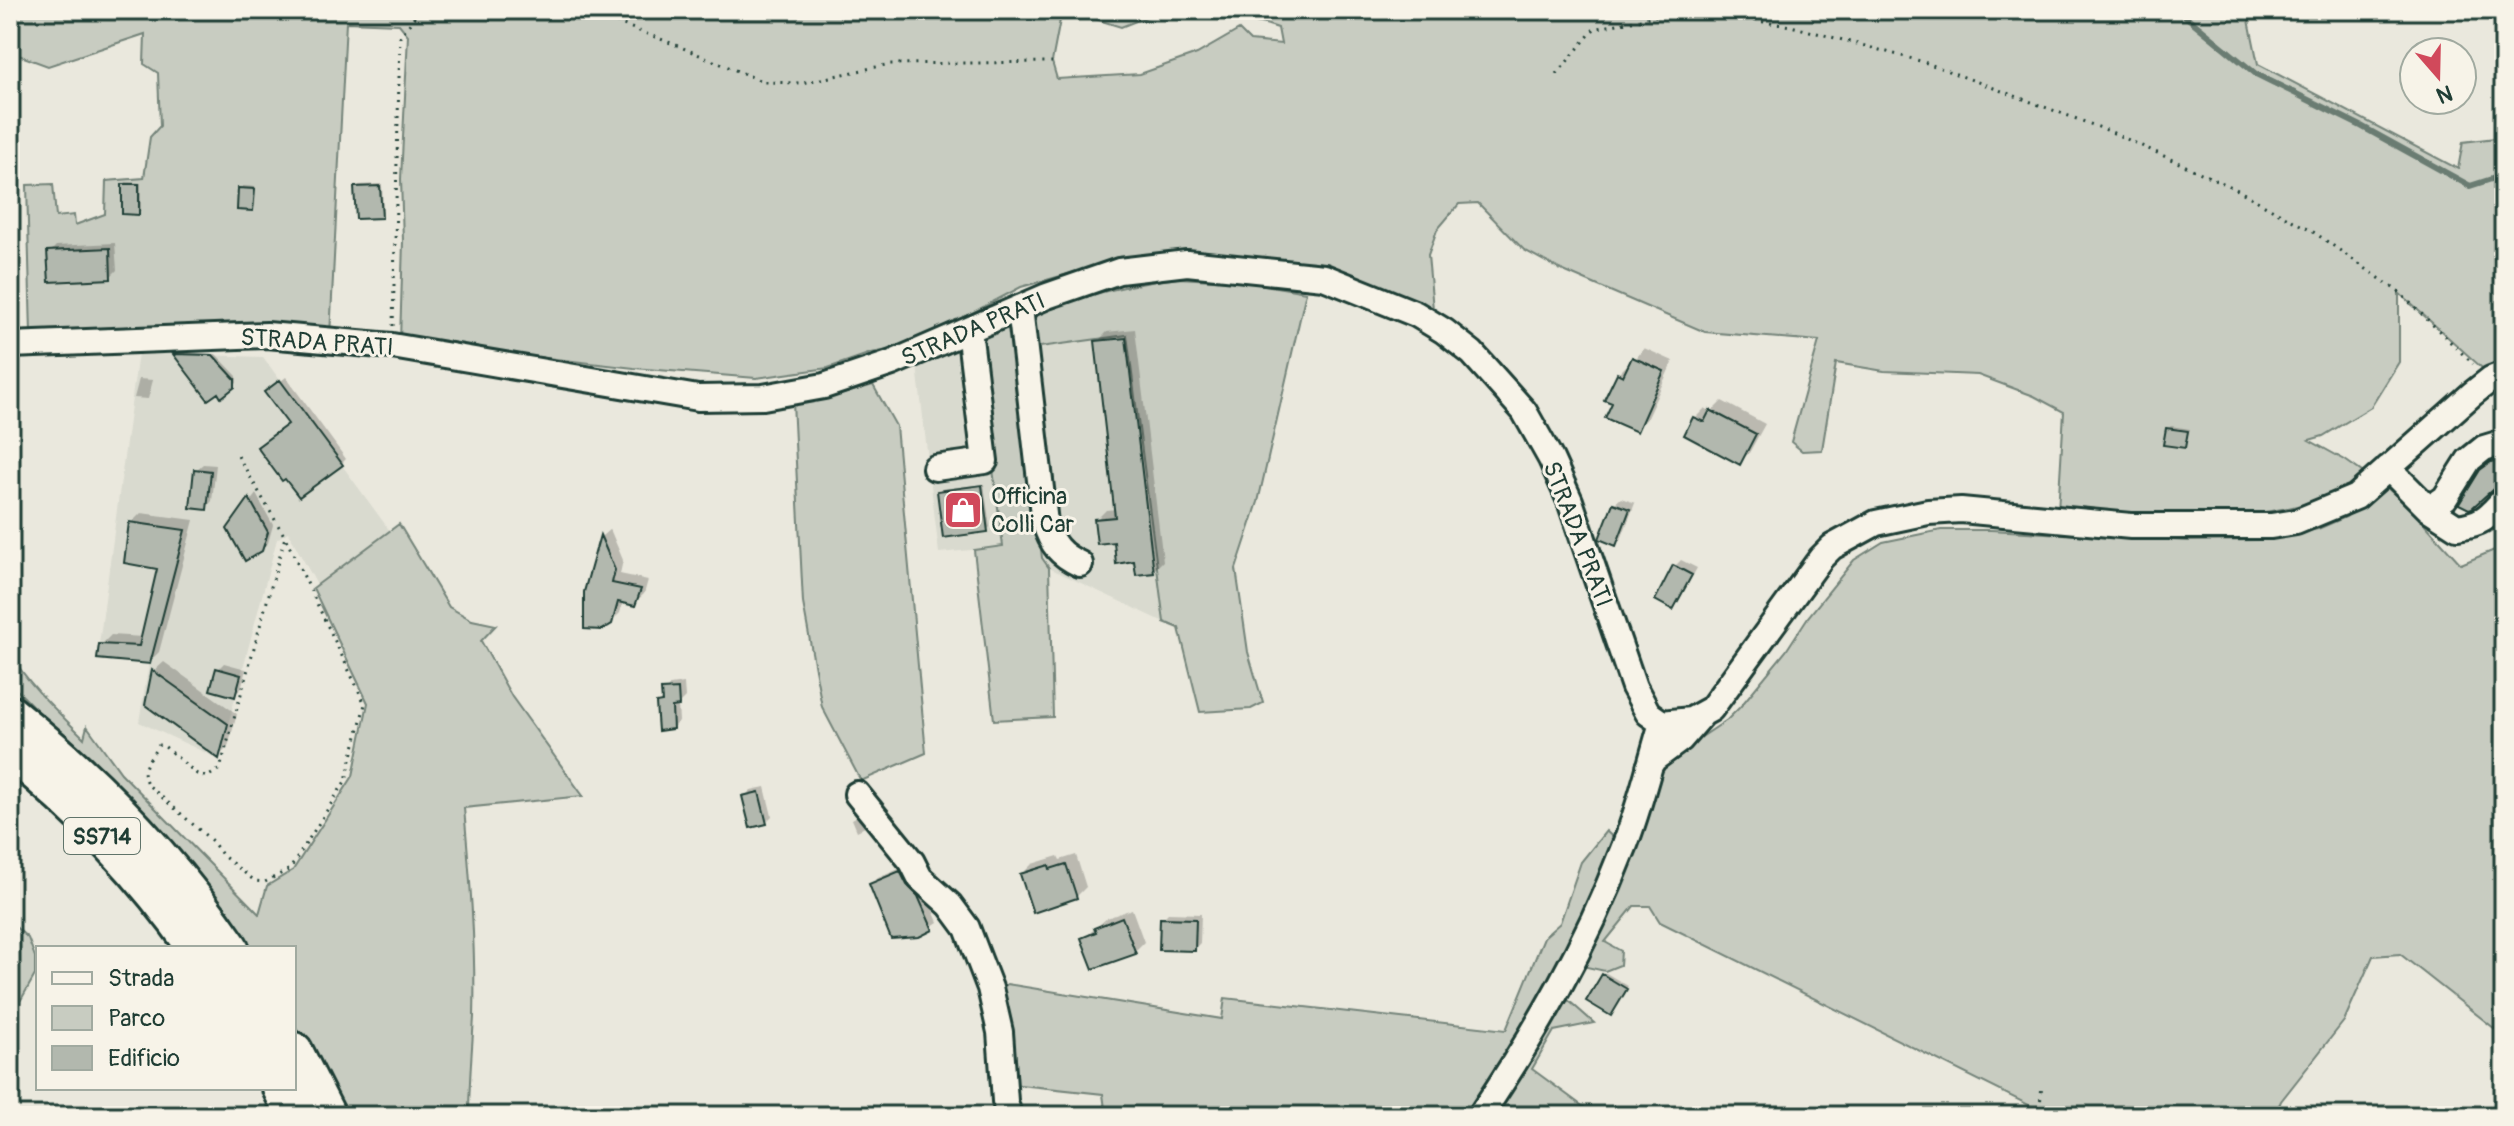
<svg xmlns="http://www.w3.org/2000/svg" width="2514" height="1126" font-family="Pangolin,sans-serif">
  <rect width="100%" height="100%" fill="#eae8dd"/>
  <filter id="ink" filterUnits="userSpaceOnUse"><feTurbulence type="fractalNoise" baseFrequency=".0125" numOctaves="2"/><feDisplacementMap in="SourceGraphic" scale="16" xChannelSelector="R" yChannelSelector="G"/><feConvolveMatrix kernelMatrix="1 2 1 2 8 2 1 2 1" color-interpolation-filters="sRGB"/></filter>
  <g filter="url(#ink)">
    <path fill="#d9dacf" d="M1127,335L1164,622L1049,568L1042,558L1018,349Z
      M976,338L1003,547L939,553L917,366Z
      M138,353L263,357L390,531L317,585L288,532L277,539L219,759L139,722L149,664L97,659Z"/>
    <path fill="#c8ccc1" stroke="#74847a" stroke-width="2" d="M10,10H1198L1188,14L1159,12L1121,27L1092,18L1060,20L1052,62L1057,79L1140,74L1197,54L1239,30L1250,41L1281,44L1278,28C1253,19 1239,23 1215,10H2247L2258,64L2458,169L2463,142L2504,137V363L2482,368L2399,293V362L2371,407L2323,436L2309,440L2345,460L2369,477C2278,532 2160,515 2058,511L2064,412L2034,396L1978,375L1884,371L1836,363L1822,450L1802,451L1791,442L1819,341L1705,332L1559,269L1524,250L1478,203L1459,204L1437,230L1428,255L1433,309L1367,281L1213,253L1130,257L1021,287L936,332L889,350L871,353L828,368L756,378L634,368L400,341L403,241L401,179L408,35L399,24L346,22L330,336L31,334L27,185L53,184L56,217L74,215L75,225L105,214L106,181L144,178L150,137L160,126L158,73L144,64L145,34L48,66L10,52Z
      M1179,278L1247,282L1306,292L1258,502L1236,569L1248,652L1263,703L1251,709L1200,712L1179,628L1164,622L1127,335L1018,350L1042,558L1049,568L1053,717L994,720L974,550L1003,546L976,338C1044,308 1105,286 1179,278Z
      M873,385L896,426L926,753L861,781L822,707L803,603L793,402L833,397Z
      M2385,486L2413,511L2461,564L2504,546V1036L2400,954L2373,956L2344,1021L2281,1101L2274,1116H2030L2031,1106L1660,922L1650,906H1634L1605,942L1621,951L1620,965L1605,971L1578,965L1559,992L1594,1023L1554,1031L1532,1069L1596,1116H1106L1103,1094L1011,1084L999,992L1007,984L1222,1019L1225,998L1506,1030L1544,937L1560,923L1581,862L1606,831L1630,853L1661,764L1727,720L1740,707L1786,651L1808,617L1854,560L1883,542L1941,530H1991L2188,541L2259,540L2318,529L2346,517Z
      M399,524L449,607L472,620L496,625L481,641L512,697L583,796L464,808C470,877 476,948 474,1017C472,1050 469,1083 469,1116H342L294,1024V948H248L238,929L78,752L10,683V653C28,685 58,712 84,738L87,726L121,773L259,914L267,886L293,870L353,776L368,703L313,588Z
      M10,922L28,938L35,957V975L14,1012L10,1037Z"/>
    <path fill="#0003" d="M126,182L141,183V210L138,213L124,185Z
      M382,184L383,213L381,216L356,188L359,185Z
      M243,186L256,187L255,206L253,209L240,189Z
      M115,243L117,270L110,277L50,252L56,246Z
      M1135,329L1163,561L1153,571L1136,559L1096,520L1106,510L1116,509L1097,342L1107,332Z
      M1644,348L1673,361L1646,420L1636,429L1614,402L1618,374L1628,364L1631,365Z
      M178,353L216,354L237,376V383L234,386L176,355Z
      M286,377L346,459L341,464L290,423L272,388Z
      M139,379L153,380L148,399L134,398Z
      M1722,401L1765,424L1749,453L1739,462L1695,418L1705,408L1711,412Z
      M2171,426L2190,429L2184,446L2168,429Z
      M2504,457V480L2501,483L2482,471L2496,460Z
      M203,464L216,465L212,501L206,508L196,470Z
      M984,484L990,527L987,530L939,492L942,489Z
      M256,494L273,525L268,543L261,549L230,529Z
      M1621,498L1635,503L1622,537L1616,544L1614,504Z
      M141,513L194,520L159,652L149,662L101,645L111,635L143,637L160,567L131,523Z
      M610,529L623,560L620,574L648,580L644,594L634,603L623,601L620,613L611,622L586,593L602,536Z
      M1681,560L1697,568L1679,601L1673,608L1675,566Z
      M164,662L237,714L228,747L219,756L154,671Z
      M224,663L246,669L241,689L234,695L218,669Z
      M684,683L685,698L678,705L679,721L673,727L658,704L670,685Z
      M765,787L772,816L766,822L745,796L751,790Z
      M859,815L867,826L857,831L852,819Z
      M1076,855L1086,887L1076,897L1022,874L1032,864L1058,856L1060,860Z
      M906,866L924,890L938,922L918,935L872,884L878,878Z
      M1132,909L1144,942L1134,952L1084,938L1107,918Z
      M1168,913L1201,914L1200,943L1194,949L1162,919Z
      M1606,973L1628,986L1613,1011L1604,976Z"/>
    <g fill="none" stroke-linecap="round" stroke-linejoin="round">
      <path stroke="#6a7c72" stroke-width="6" d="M2178,10L2256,74L2361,126L2470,186L2504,175"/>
    </g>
    <path fill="#b2b8ae" stroke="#1f3d34" stroke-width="2" d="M122,184H139V215L122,214Z
      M380,186L382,218L356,219L354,187Z
      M238,188L255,189L253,211L237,210Z
      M110,248L111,279L49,282L47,251Z
      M1126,338L1154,573L1136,575L1134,561L1116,564L1114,542L1097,544L1094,519L1115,517L1095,341Z
      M173,354L213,355L235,379V387L221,398L218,393L208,400Z
      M1632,357L1664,371L1637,432L1605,418L1612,403L1604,400L1617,373L1623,376Z
      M280,380L343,465L299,497L285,479L282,481L257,447L288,424L264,392Z
      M1710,410L1756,434L1740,465L1684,435L1693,417L1704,422Z
      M2166,428L2188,431L2185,448L2163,445Z
      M2503,458L2502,485L2493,489L2472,508L2469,509L2459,504L2480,470L2491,462Z
      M194,469L211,471L207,510L190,508Z
      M982,485L988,532L943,538L937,491Z
      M249,498L268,532L262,551L245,561L227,529Z
      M1613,503L1630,509L1616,546L1599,539Z
      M129,522L185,530L150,664L97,659L99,644L139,646L157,569L124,563Z
      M600,535L615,570L612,583L641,589L635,606L618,602L612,624L602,630L584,629V592Z
      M1673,565L1692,575L1673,610L1655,600Z
      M216,668L241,675L235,697L210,690Z
      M152,670L228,724L219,759L145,705Z
      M678,689L679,706L672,707L673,729L658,731L656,703L662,702L661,690Z
      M759,792L767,824L750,828L742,796Z
      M1066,864L1077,898L1033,913L1020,874L1049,865L1050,869Z
      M900,871L907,885L918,896L933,930L919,937L891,939L869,884Z
      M1122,917L1136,954L1093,969L1081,938L1096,932L1094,928Z
      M1160,918L1196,919L1195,951L1159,950Z
      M1602,974L1627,989L1611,1016L1586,1001Z"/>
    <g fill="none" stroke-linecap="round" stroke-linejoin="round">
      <defs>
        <path id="minor" d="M1020,308L1045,523C1051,544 1060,555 1080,564
          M10,345L267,335L392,346L698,398L763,397L824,386L892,363L1047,296L1119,271L1187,263L1324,277L1416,314L1444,331L1472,353L1524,411L1551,459L1570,501L1634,687L1648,713L1662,723L1691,720L1711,709L1821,558L1832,547L1876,523L1928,512L1961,510L2131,526H2271L2296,522L2356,497L2472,394L2491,379L2504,374
          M935,468L985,461L969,330
          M2388,468L2429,509L2457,527C2481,524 2488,518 2504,499
          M2429,509L2445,498L2469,460L2484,448L2504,442
          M1649,767L1654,759L1681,739L1701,716
          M857,794L912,862L920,878L950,905L967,928L990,988L1000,1032L1005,1101L1009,1116
          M1480,1116C1536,1032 1586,946 1622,852C1639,811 1649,766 1662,723"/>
        <path id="highway" d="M10,714C94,781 169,859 230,948
          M10,751C80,807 145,875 196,948
          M294,1051L327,1116
          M281,1088L295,1116"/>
      </defs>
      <use href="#minor" stroke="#1f3d34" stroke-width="30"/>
      <use href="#highway" stroke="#1f3d34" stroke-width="42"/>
      <path stroke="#1f3d34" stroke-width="3" stroke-dasharray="2 6" stroke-linecap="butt" d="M513,10L610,20L671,43L764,82L802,83L890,64L1052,62
        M1683,10L1791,26L1924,62L2109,131L2234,188L2315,233L2399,292L2473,364
        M1557,74L1594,29L1683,10
        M393,326L400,37L416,15L467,10
        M238,456L285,537L220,769L207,777L197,774L164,746L159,745C150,759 138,769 148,785L212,841L223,856L255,881L265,882L290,869L346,780L365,704L285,537
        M2039,1116L2042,1085"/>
      <use href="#minor" stroke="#f7f3e8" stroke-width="24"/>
      <use href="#highway" stroke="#f7f3e8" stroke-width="36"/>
    </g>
  </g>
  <defs>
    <symbol id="shop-square" viewBox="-11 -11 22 22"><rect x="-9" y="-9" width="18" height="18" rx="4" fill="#d1495b" stroke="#f7f3e8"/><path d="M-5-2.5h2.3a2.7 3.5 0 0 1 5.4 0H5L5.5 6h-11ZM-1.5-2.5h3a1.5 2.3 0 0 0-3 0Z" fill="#fff"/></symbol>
  </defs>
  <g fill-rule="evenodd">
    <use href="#shop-square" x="941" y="488" width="44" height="44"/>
  </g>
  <g text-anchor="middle" stroke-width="6" stroke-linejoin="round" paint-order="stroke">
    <rect fill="#f7f3e8" stroke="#60746a" stroke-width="2" x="64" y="818" width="76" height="36" rx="6"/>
    <g font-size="22" font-weight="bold" fill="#1f3d34">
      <text x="102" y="844">SS714</text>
    </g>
    <g font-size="24" fill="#1f3d34" stroke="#f7f3e8">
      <text transform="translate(973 329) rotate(-23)" y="8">STRADA PRATI</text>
      <text transform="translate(317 342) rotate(4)" y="8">STRADA PRATI</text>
      <text transform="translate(1578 534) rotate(69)" y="8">STRADA PRATI</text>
    </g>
    <g font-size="24" fill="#1f3d34" stroke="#f7f3e8" text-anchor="start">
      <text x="991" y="504">Officina<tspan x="991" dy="28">Colli Car</tspan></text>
    </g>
  </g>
  <rect width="2514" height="1126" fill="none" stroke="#f7f3e8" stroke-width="40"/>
  <rect x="20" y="20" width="2474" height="1086" fill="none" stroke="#1f3d34" stroke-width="3" filter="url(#ink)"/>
  <rect x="36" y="946" width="260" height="144" fill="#f7f3e8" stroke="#a1aaa0" stroke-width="2"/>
  <rect x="52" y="972" width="40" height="12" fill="#f7f3e8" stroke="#a1aaa0" stroke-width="2"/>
  <text x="108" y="986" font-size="24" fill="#1f3d34">Strada</text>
  <rect x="52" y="1006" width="40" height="24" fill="#c8ccc1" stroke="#a1aaa0" stroke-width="2"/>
  <text x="108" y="1026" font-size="24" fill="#1f3d34">Parco</text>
  <rect x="52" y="1046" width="40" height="24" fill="#b2b8ae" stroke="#a1aaa0" stroke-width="2"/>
  <text x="108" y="1066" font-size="24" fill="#1f3d34">Edificio</text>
  <g transform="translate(2438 76) rotate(160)"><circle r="38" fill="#f7f3e8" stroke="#a1aaa0" stroke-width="2"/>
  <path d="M0-6L14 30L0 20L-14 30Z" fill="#d1495b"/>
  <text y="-12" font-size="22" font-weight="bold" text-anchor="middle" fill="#1f3d34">N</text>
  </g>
</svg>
